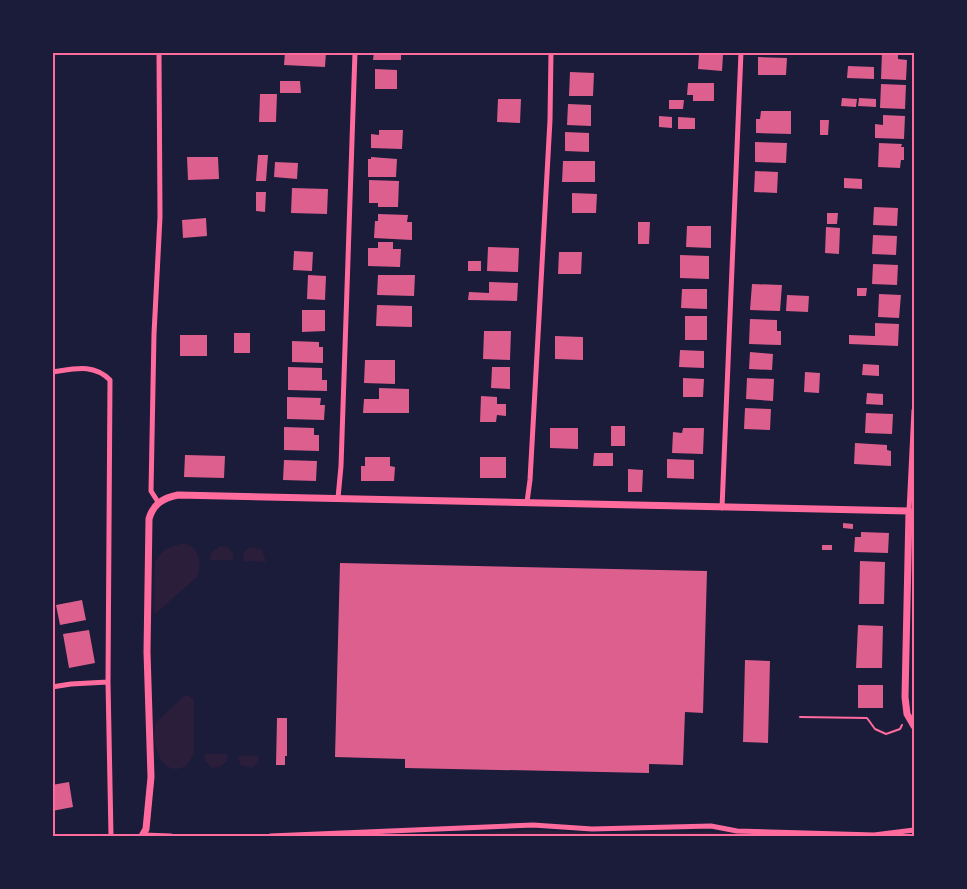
<svg xmlns="http://www.w3.org/2000/svg" width="967" height="889" font-family="Mulish,sans-serif">
  <rect width="100%" height="100%" fill="#1b1b3a"/>
  <path fill="#2a1e3b" d="M183,543C200,548 203,562 197,577L156,613H154L155,561L165,549Z
    M220,546L227,547L233,553V560H210L211,553Z
    M250,547L262,549L266,562L243,561L244,552Z
    M188,695L194,700V754L186,766C160,780 150,740 156,722L184,696Z
    M205,754H227V761L220,767L212,768L205,761Z
    M238,756H259L258,762L252,768L240,765Z
    M534,830L594,833L711,832L827,836H482L480,833Z"/>
  <path fill="#dd5f8e" d="M285,52H326L325,67L284,65Z
    M374,52H401V60H373Z
    M707,52H716V55H723L722,71L698,69L699,54H707Z
    M882,52H898V59L907,60L906,80L881,79Z
    M758,57L787,58L786,75H758Z
    M848,66L874,67V79L847,78Z
    M375,69L397,70V89H375Z
    M570,72L594,73L593,96H569Z
    M280,81H300L301,93H280Z
    M688,83H714V101H693V95H687Z
    M881,84L906,85L905,109L880,108Z
    M260,94H277L276,122H259Z
    M842,98L857,99L856,107L841,106Z
    M859,98L876,99V107L858,106Z
    M498,99H521L520,123L497,122Z
    M669,100H684L683,109H669Z
    M568,104L591,105V126L567,125Z
    M761,111H791V134L756,133V119H760Z
    M883,115L905,116L904,139L875,138V124L883,125Z
    M659,116L672,117V128L659,127Z
    M678,117L695,118V129H678Z
    M820,120H829L828,135H820Z
    M379,130H403L402,149L371,148V134L379,135Z
    M565,132L589,133V152L565,151Z
    M755,142L787,143L786,163L755,162Z
    M879,143L902,144L901,147H904V160H901L900,168L878,167Z
    M258,155H268L266,181H256Z
    M187,157H218L219,179L188,180Z
    M371,157L397,159L396,177H368V159H371Z
    M563,161H595V182H562Z
    M275,162L298,163L297,179L274,177Z
    M755,171L778,172L777,193L754,192Z
    M844,178L862,179V189L844,188Z
    M369,180L399,181L398,207H378V203H369Z
    M292,188L328,189L327,214L291,213Z
    M256,192H266L265,212L256,211Z
    M572,193L597,194L596,213H572Z
    M874,207L898,208L897,226L873,225Z
    M827,213H838L837,224H827Z
    M378,214L408,215L407,222H412V240L374,238L375,221H378Z
    M206,218L207,236L183,238L182,220Z
    M638,222H650L649,244H638Z
    M687,226H711V248L686,247Z
    M826,227L840,228L839,254L825,253Z
    M873,235L897,236L896,255L872,254Z
    M378,242H393V249H401L400,267L368,266V248H378Z
    M488,247L519,248L518,272L487,271Z
    M294,251L313,252L312,271L293,270Z
    M559,252H582L581,274H558Z
    M680,255L709,256V279L680,278Z
    M468,261H481V271H468Z
    M873,264L898,265L897,285L872,284Z
    M308,275L326,276L325,300L307,299Z
    M378,275H415L414,296L377,295Z
    M489,282L518,283L517,301L468,300L469,292L489,293Z
    M752,284L782,285L780,311L750,310Z
    M857,288H867L866,296H857Z
    M682,289H707V309L681,308Z
    M879,294L901,295L899,318L878,317Z
    M787,295L809,296L808,312L786,311Z
    M377,305L412,306V327L376,326Z
    M302,310H325V331L302,332Z
    M685,316H707V340H685Z
    M750,319L777,320V331H781V345L749,344Z
    M875,323L899,324L898,346L849,344V335L875,336Z
    M484,331H511L510,360L483,359Z
    M234,333H250V353H234Z
    M180,335H207V356H180Z
    M555,336L583,337V360L555,359Z
    M292,341L319,342V347H323V363L292,362Z
    M680,350L704,351V368L679,367Z
    M750,352L773,354L772,370L749,369Z
    M365,360H395V384L364,383Z
    M863,364L879,365V376L862,375Z
    M288,367L322,368V380H327V391L288,390Z
    M492,367H510V389L491,388Z
    M805,372L820,373L819,393L804,392Z
    M683,378L704,379L703,397H683Z
    M747,378L774,379L773,401L746,399Z
    M379,388L409,389V413H363L364,399H379Z
    M867,393L883,394V405L866,404Z
    M481,396L497,397V404H506V416L497,415L496,422H480Z
    M287,397L321,398L320,405H325L324,420L287,419Z
    M745,408L771,409L770,430L744,429Z
    M866,413L893,414L892,434L865,433Z
    M611,426H625V446H611Z
    M284,427L314,428V435H319V451L284,450Z
    M550,428H578V449L550,448Z
    M683,428H704L703,454L672,453L673,432L682,433Z
    M855,443L887,445V450L891,451V466L854,464Z
    M594,453H613V466H593Z
    M185,455L225,456L224,478L184,477Z
    M365,457H390V466L395,467L394,481H361V466H365Z
    M480,457H506V478H480Z
    M667,459L694,460V479L667,478Z
    M284,460L317,461L316,481L283,480Z
    M628,469L643,470L642,492H628Z
    M843,523L853,524V529L843,528Z
    M861,532L889,533L888,553L854,552L855,537H861Z
    M822,545H832V550H822Z
    M860,561L885,562L884,604H859Z
    M340,563L707,571L703,713L685,712L683,765L649,764V773L405,768V759L335,757Z
    M82,600L86,620L60,625L56,605Z
    M858,625L883,626L882,668H856Z
    M89,630L95,663L69,668L63,634Z
    M745,660L770,661L768,743L743,742Z
    M858,685H883V708H858Z
    M277,718H287V756H285V765H276Z
    M69,782L73,807L52,811V785Z"/>
  <g fill="none" stroke-linecap="round" stroke-linejoin="round">
    <path stroke="#ff6b9d" stroke-width="2" d="M800,717L867,718L875,729L886,734L900,729L902,725"/>
    <path stroke="#ff6b9d" stroke-width="5" d="M52,372C74,369 93,363 110,380L108,682L111,836
      M338,498L341,466L355,52
      M158,502L151,491L154,334L160,217L159,52
      M527,502L530,480L550,120L551,52
      M722,508L741,52
      M909,511L914,410
      M52,687L71,684L108,682
      M144,835L171,836
      M270,836L533,825L592,829L711,826L737,831L874,835L914,830"/>
    <path stroke="#ff6b9d" stroke-width="7" d="M142,836L146,829L151,777L147,652L149,519C153,504 163,498 178,495L909,511L905,697L907,714L914,726"/>
  </g>
  <rect width="967" height="889" fill="none" stroke="#1b1b3a" stroke-width="108"/>
  <rect x="54" y="54" width="859" height="781" fill="none" stroke="#ff6b9d" stroke-width="2"/>
</svg>
